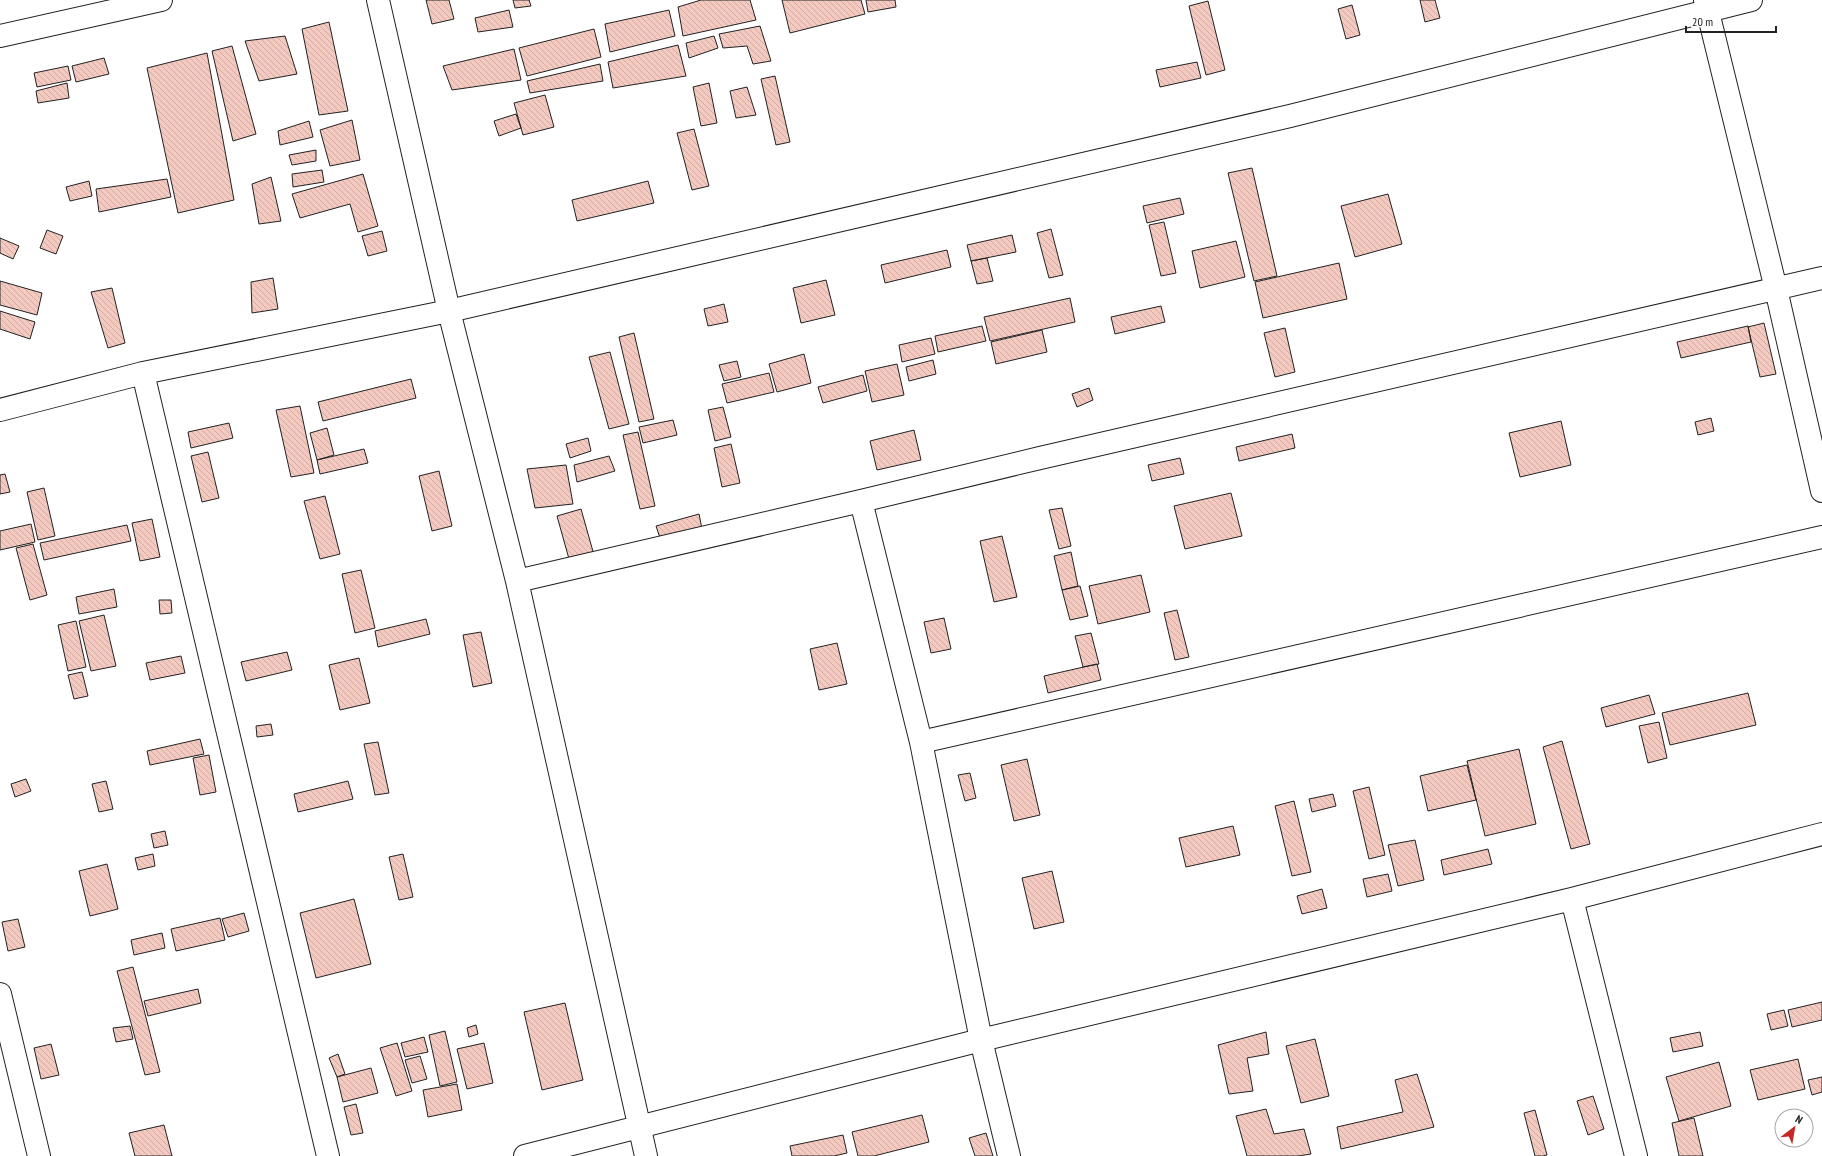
<svg xmlns="http://www.w3.org/2000/svg" width="1822" height="1156" font-family="'PT Sans Narrow',sans-serif">
  <defs>
    <pattern id="building-back-hatch" width="6" height="6" patternUnits="userSpaceOnUse"><rect width="6" height="6" fill="#f3c9c0"/><path d="M-1 5l2 2M0 0l6 6M5-1l2 2" fill="none" stroke="#d0aca5"/></pattern>
  </defs>
  <rect width="100%" height="100%" fill="#fff"/>
  <path fill="url(#building-back-hatch)" stroke="#222" d="M426,0H449L454,19L432,24Z
    M513,0H529L531,6L515,8Z
    M701,0H750L756,20L683,36L678,7Z
    M782,0H861L865,14L790,33Z
    M866,0H895L896,7L868,12Z
    M1420,0H1435L1440,18L1425,22Z
    M1208,1L1225,70L1206,75L1189,6Z
    M1352,5L1360,35L1346,39L1338,9Z
    M509,10L513,27L478,32L475,18Z
    M669,10L675,36L610,52L605,24Z
    M329,22L348,111L319,115L302,29Z
    M760,26L771,61L753,64L747,46L723,48L719,34Z
    M594,29L601,57L527,76L519,48Z
    M285,36L297,74L259,81L245,41Z
    M714,36L718,48L689,58L686,43Z
    M678,45L686,76L613,88L608,62Z
    M232,46L256,134L233,141L212,51Z
    M514,49L521,80L452,90L443,66Z
    M207,53L234,200L178,213L147,68Z
    M104,58L109,74L76,82L72,66Z
    M1197,62L1201,78L1160,87L1156,70Z
    M600,64L603,81L530,93L527,81Z
    M68,66L71,80L37,87L34,73Z
    M775,76L790,142L776,145L761,79Z
    M67,83L69,98L38,103L36,91Z
    M709,83L717,123L701,126L693,87Z
    M747,87L756,115L736,118L730,91Z
    M545,95L554,127L523,135L514,103Z
    M516,114L521,128L499,136L494,121Z
    M352,120L360,160L330,166L320,130Z
    M309,121L313,137L280,145L278,131Z
    M694,129L709,186L692,190L677,133Z
    M316,150V161L292,165L289,155Z
    M1252,168L1277,276L1254,281L1228,173Z
    M322,170L324,182L293,187L292,174Z
    M363,174L378,226L358,232L350,204L300,218L292,194Z
    M271,177L281,221L259,224L252,184Z
    M167,179L171,197L99,212L96,189Z
    M89,181L92,196L70,201L66,187Z
    M648,181L654,203L577,221L572,200Z
    M1388,194L1402,244L1355,257L1341,206Z
    M1180,198L1184,214L1147,223L1143,206Z
    M1164,222L1176,273L1161,276L1149,225Z
    M1051,229L1063,275L1049,278L1037,233Z
    M47,230L63,236L56,254L40,248Z
    M382,231L387,251L368,256L362,236Z
    M1012,235L1016,252L971,261L967,245Z
    M0,238L19,246L13,259L0,253Z
    M1236,241L1245,277L1200,288L1192,251Z
    M947,250L951,267L885,283L881,265Z
    M987,258L993,281L977,284L971,261Z
    M1339,263L1347,299L1263,318L1255,282Z
    M273,278L278,309L252,313L251,282Z
    M826,280L835,315L801,323L793,288Z
    M0,281L42,293L37,315L0,305Z
    M112,288L125,343L108,348L91,292Z
    M1070,298L1075,322L990,341L984,317Z
    M724,304L728,322L708,326L704,309Z
    M1161,306L1165,322L1115,334L1111,317Z
    M0,311L35,322L30,339L0,329Z
    M1764,323L1776,374L1760,377L1748,327Z
    M982,326L986,341L938,352L935,336Z
    M1748,326L1751,342L1681,358L1677,342Z
    M1285,328L1295,372L1275,377L1264,333Z
    M1042,330L1047,352L996,364L991,342Z
    M634,333L654,419L639,422L619,337Z
    M931,338L935,354L902,362L899,345Z
    M610,352L629,424L609,429L589,357Z
    M804,354L811,383L777,392L769,364Z
    M933,360L936,374L909,381L906,367Z
    M737,361L741,377L724,381L719,365Z
    M897,364L904,395L872,402L865,371Z
    M769,373L774,392L727,403L722,384Z
    M863,375L867,391L823,403L818,387Z
    M411,379L416,398L323,421L318,402Z
    M1089,388L1093,400L1077,407L1072,394Z
    M300,406L314,473L291,477L276,410Z
    M723,407L731,437L715,441L708,410Z
    M1711,418L1714,431L1698,435L1695,422Z
    M673,420L677,435L643,443L639,427Z
    M1561,421L1571,465L1520,477L1509,433Z
    M229,423L233,438L191,448L188,432Z
    M327,428L334,455L317,460L310,433Z
    M914,430L921,460L877,470L870,441Z
    M638,432L655,506L640,509L623,435Z
    M1292,434L1295,448L1239,461L1236,447Z
    M588,438L591,451L570,458L566,444Z
    M731,444L740,483L722,487L714,448Z
    M364,449L368,463L320,474L317,460Z
    M208,452L219,498L202,502L191,456Z
    M609,456L615,471L577,482L574,465Z
    M1180,458L1184,474L1152,481L1148,465Z
    M566,465L573,504L535,508L527,469Z
    M439,471L452,526L432,531L419,476Z
    M5,474L10,492L0,494V475Z
    M44,488L55,536L38,540L27,492Z
    M1231,493L1242,536L1185,549L1174,506Z
    M325,496L340,554L320,559L304,501Z
    M1062,508L1071,546L1059,549L1049,510Z
    M581,509L594,555L569,559L557,516Z
    M699,514L702,529L661,541L656,526Z
    M152,519L160,557L140,561L132,523Z
    M31,524L35,542L0,550V531Z
    M127,525L131,541L44,560L40,543Z
    M1002,536L1017,597L994,602L980,541Z
    M33,544L47,595L30,600L16,548Z
    M1071,552L1078,586L1062,590L1054,556Z
    M361,570L375,628L355,633L342,574Z
    M1141,575L1150,612L1098,624L1089,586Z
    M1080,586L1088,616L1070,620L1062,590Z
    M114,589L117,607L79,614L76,597Z
    M159,600H171L172,613L160,614Z
    M1177,610L1189,657L1175,660L1164,613Z
    M104,615L116,666L91,671L79,621Z
    M944,618L951,649L931,653L924,622Z
    M426,619L430,634L378,647L375,631Z
    M76,621L86,667L68,671L58,625Z
    M481,632L492,683L473,687L463,635Z
    M1091,633L1099,664L1083,667L1075,636Z
    M837,643L847,684L819,690L810,649Z
    M287,652L292,670L246,681L241,662Z
    M181,656L185,673L150,680L146,663Z
    M359,658L370,703L340,710L329,665Z
    M1097,664L1101,680L1048,693L1044,676Z
    M82,672L88,696L74,699L68,675Z
    M1748,693L1756,725L1670,745L1662,713Z
    M1649,695L1655,714L1606,727L1601,708Z
    M1659,722L1667,758L1648,763L1639,726Z
    M271,724L273,735L257,737L256,726Z
    M200,739L204,754L150,765L147,751Z
    M1562,741L1590,844L1571,849L1543,747Z
    M378,742L389,793L375,795L364,744Z
    M1519,749L1536,824L1485,836L1467,761Z
    M209,755L216,792L200,795L193,758Z
    M1027,759L1040,815L1014,821L1001,765Z
    M1467,765L1476,800L1428,811L1420,776Z
    M970,773L976,798L965,801L958,775Z
    M26,779L31,791L15,797L11,784Z
    M106,781L113,809L99,812L92,784Z
    M348,781L353,799L298,812L294,794Z
    M1369,787L1385,855L1369,859L1353,791Z
    M1333,794L1336,806L1312,812L1309,799Z
    M1294,801L1311,872L1292,876L1275,806Z
    M1233,826L1240,855L1186,867L1179,838Z
    M165,831L168,845L154,848L151,834Z
    M1415,840L1424,880L1398,886L1388,845Z
    M1488,849L1492,864L1444,875L1441,860Z
    M153,854L155,866L138,870L135,858Z
    M403,854L413,897L399,900L389,857Z
    M107,864L118,909L90,916L79,871Z
    M1052,871L1064,922L1034,929L1022,878Z
    M1388,874L1392,891L1367,897L1363,879Z
    M1322,889L1327,908L1302,914L1297,896Z
    M354,899L371,964L316,978L300,913Z
    M244,913L249,931L228,937L222,919Z
    M220,918L225,940L176,951L171,929Z
    M18,919L25,947L8,951L2,922Z
    M162,933L165,948L134,955L131,940Z
    M133,967L160,1072L145,1075L117,971Z
    M198,989L201,1003L148,1016L144,1001Z
    M1822,1002V1020L1792,1027L1788,1010Z
    M565,1003L583,1080L542,1090L524,1012Z
    M1784,1010L1788,1026L1771,1030L1767,1014Z
    M476,1025L478,1034L469,1037L467,1028Z
    M130,1026L133,1039L116,1042L113,1028Z
    M445,1031L457,1082L440,1086L429,1035Z
    M1266,1032L1269,1054L1247,1058L1253,1091L1229,1094L1218,1045Z
    M1700,1032L1703,1046L1673,1052L1670,1038Z
    M424,1037L428,1052L405,1057L401,1043Z
    M1315,1039L1329,1096L1301,1103L1286,1046Z
    M397,1043L412,1091L396,1096L380,1048Z
    M484,1043L493,1083L467,1089L457,1049Z
    M51,1044L59,1075L41,1079L34,1048Z
    M338,1054L345,1074L337,1077L329,1058Z
    M420,1056L427,1079L412,1083L405,1060Z
    M1798,1059L1805,1089L1758,1100L1750,1070Z
    M1719,1062L1731,1106L1679,1121L1666,1077Z
    M371,1068L378,1093L343,1102L337,1077Z
    M1417,1074L1434,1127L1341,1149L1337,1127L1403,1112L1395,1080Z
    M1822,1077V1092L1812,1095L1808,1080Z
    M457,1084L462,1110L428,1117L423,1090Z
    M1593,1096L1604,1129L1588,1135L1577,1101Z
    M356,1104L363,1133L351,1135L344,1107Z
    M1266,1109L1274,1134L1304,1129L1311,1154L1298,1156H1247L1236,1116Z
    M1535,1110L1547,1155L1543,1156H1535L1524,1113Z
    M922,1115L929,1142L874,1156H858L852,1132Z
    M1694,1118L1703,1156H1679L1672,1123Z
    M164,1125L172,1156H135L129,1133Z
    M986,1133L993,1156H975L969,1138Z
    M843,1135L847,1153L834,1156H792L790,1146Z"/>
  <g fill="none" stroke-linecap="round" stroke-linejoin="round">
    <defs>
      <path id="minor" d="M378,0L449,311L517,581L646,1156
        M1705,0L1776,289L1822,491
        M0,36L161,0
        M143,373L328,1156
        M0,410L143,373L449,311L1290,116L1751,0
        M861,501L921,742L981,1040L1009,1156
        M517,581L861,501L1040,458L1822,278
        M921,742L1822,537
        M1572,899L1636,1156
        M0,994L39,1156
        M525,1156L981,1040L1572,899L1822,834"/>
    </defs>
    <use href="#minor" stroke="#222" stroke-width="24"/>
    <use href="#minor" stroke="#fff" stroke-width="22"/>
  </g>
  <g transform="translate(1794 1128) rotate(31)"><circle r="19" fill="#ffffff" stroke="#a7a7a7"/>
  <path d="M0-3L7 15L0 10L-7 15Z" fill="#c62828"/>
  <text y="-6" font-size="11" font-weight="bold" text-anchor="middle" fill="#222222">N</text>
  </g>
  <path d="M1686 26v6h90v-6" fill="none" stroke="#222222" stroke-width="2"/>
  <text x="1692" y="26" font-size="12" fill="#222222" stroke="#ffffff" stroke-width="3" paint-order="stroke">20 m</text>
</svg>
